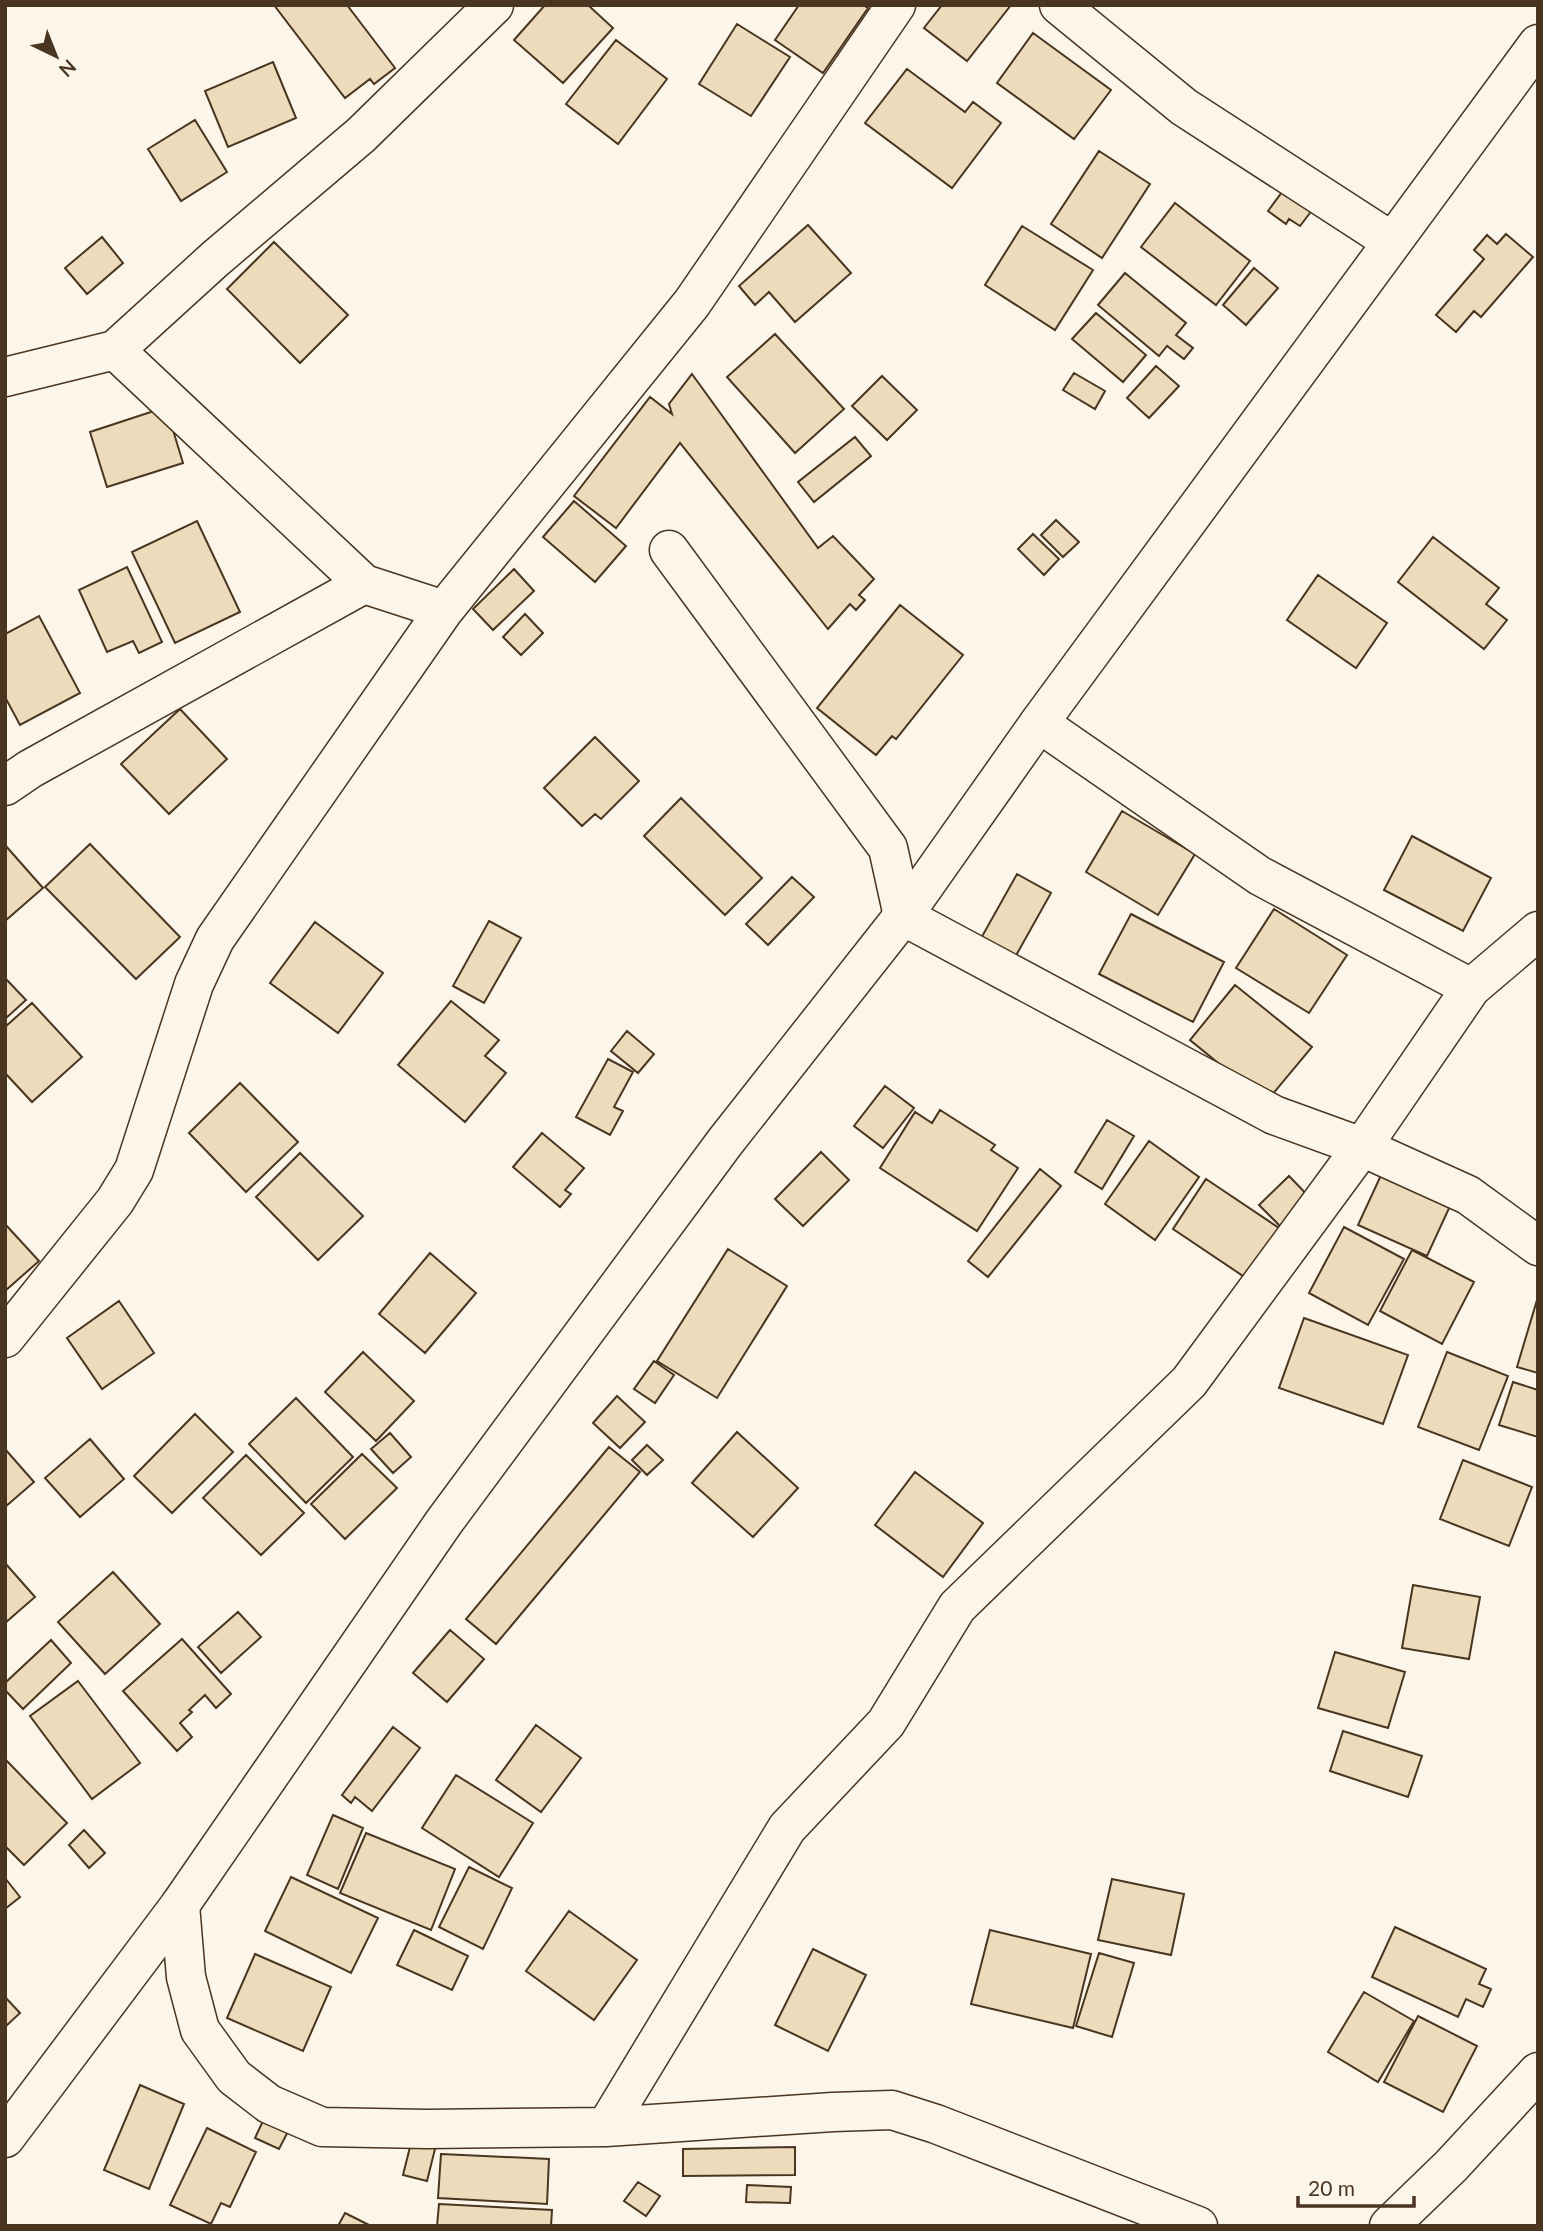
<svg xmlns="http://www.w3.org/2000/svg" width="1543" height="2231" font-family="Lato,sans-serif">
  <rect width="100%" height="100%" fill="#fbf6e9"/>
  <path fill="#ecdcbc" stroke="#4a3520" stroke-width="2" d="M274,5H347L395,68L374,84L370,79L345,98Z
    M545,5H588L613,28L563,83L514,40Z
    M799,5H863L868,8L823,73L775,40Z
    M942,5H1011L967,61L924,28Z
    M737,24L790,57L751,116L699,84Z
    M1033,33L1111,90L1074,139L997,83Z
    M616,40L667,79L618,144L566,104Z
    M273,62L296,118L228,147L205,91Z
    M907,69L965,112L973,102L1001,123L952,188L865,123Z
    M195,120L227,172L181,201L148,149Z
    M1099,151L1150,184L1102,258L1051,224Z
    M1288,184L1316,205L1300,226L1289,219L1286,224L1268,211Z
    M1175,203L1250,261L1216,305L1141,247Z
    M808,225L851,273L795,322L769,292L755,305L739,286Z
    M1022,226L1093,270L1055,330L985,285Z
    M1506,234L1533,257L1481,317L1474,311L1456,332L1436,315L1484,259L1474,250L1487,235L1497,244Z
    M102,237L123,263L87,294L65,268Z
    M274,242L348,315L300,363L227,289Z
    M1254,268L1278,288L1246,325L1223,305Z
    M1125,273L1186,323L1176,335L1193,348L1184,359L1167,346L1159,356L1098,305Z
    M1096,313L1146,355L1123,382L1072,339Z
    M775,334L844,409L795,453L727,377Z
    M1156,366L1179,386L1149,418L1127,398Z
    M1074,373L1105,391L1095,409L1063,390Z
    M692,374L818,548L833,536L874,579L859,595L865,600L856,610L850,604L828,629L680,443L616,528L574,496L650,397L672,414L669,404Z
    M882,376L917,410L887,440L852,406Z
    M166,407L183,463L107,487L90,432Z
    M855,437L871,456L814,502L798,482Z
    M574,501L626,546L595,582L543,537Z
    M1056,520L1079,542L1063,557L1041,535Z
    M197,521L240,612L175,643L132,552Z
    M1033,534L1059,559L1044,575L1018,549Z
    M1433,537L1499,588L1486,604L1507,620L1484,649L1398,582Z
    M127,567L162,642L139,653L133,641L107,652L79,590Z
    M514,569L534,591L493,630L473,609Z
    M1318,575L1387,623L1356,668L1287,620Z
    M900,605L963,655L896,739L892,736L876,755L817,708Z
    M525,614L543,633L521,655L503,637Z
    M39,616L80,693L20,725L5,697V634Z
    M180,709L227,759L169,814L121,764Z
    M595,737L639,781L601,819L595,814L582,826L544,788Z
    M681,798L762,878L725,915L644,836Z
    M1122,811L1195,854L1158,915L1086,872Z
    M1412,836L1491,878L1463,931L1384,890Z
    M90,844L180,937L136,979L45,887Z
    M5,845L43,888L5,921Z
    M1017,874L1051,893L1014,959L980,940Z
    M792,877L814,897L768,945L746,924Z
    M1274,909L1347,955L1309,1013L1236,968Z
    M1131,914L1224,962L1193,1022L1099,974Z
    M489,921L521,938L484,1003L453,986Z
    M315,922L383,973L338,1033L270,983Z
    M5,978L26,1000L5,1019Z
    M1235,985L1312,1047L1266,1102L1190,1040Z
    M451,1001L499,1040L485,1056L506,1073L465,1122L398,1065Z
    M32,1003L82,1057L32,1102L5,1073V1027Z
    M627,1031L654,1054L638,1073L611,1051Z
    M608,1059L633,1072L614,1107L623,1111L610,1135L576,1117Z
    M240,1083L298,1142L246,1192L189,1133Z
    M885,1086L914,1108L883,1148L854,1126Z
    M940,1110L995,1145L991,1150L1018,1168L977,1231L880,1168L915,1112L932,1123Z
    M1107,1120L1134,1136L1102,1189L1075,1172Z
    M542,1133L584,1168L565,1190L571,1194L560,1207L513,1167Z
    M1149,1141L1199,1177L1155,1240L1105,1204Z
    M821,1152L849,1180L803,1226L775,1199Z
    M300,1153L363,1216L318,1260L256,1197Z
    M1040,1169L1061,1186L988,1277L968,1261Z
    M1382,1173L1451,1204L1427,1256L1358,1225Z
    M1289,1176L1315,1203L1285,1231L1259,1205Z
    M1206,1179L1279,1228L1246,1278L1173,1229Z
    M5,1224L39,1261L5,1291Z
    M1344,1227L1404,1259L1368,1325L1309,1293Z
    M728,1249L787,1286L717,1398L657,1361Z
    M1412,1250L1474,1282L1442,1344L1380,1311Z
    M430,1253L476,1293L425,1353L379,1314Z
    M1537,1300H1538V1373L1517,1367Z
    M119,1301L154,1353L102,1389L67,1338Z
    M1304,1318L1408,1355L1383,1424L1279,1388Z
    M363,1352L414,1401L376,1441L325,1392Z
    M1447,1352L1508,1376L1479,1450L1418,1427Z
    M654,1361L674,1375L655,1403L634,1389Z
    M1513,1382L1538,1390V1437L1499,1425Z
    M617,1396L645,1422L620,1448L593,1423Z
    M296,1398L353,1457L306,1503L249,1444Z
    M195,1414L233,1452L172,1513L134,1476Z
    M737,1432L798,1488L753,1537L692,1483Z
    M390,1433L411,1457L393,1473L371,1449Z
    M90,1439L124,1479L80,1517L45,1478Z
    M647,1445L663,1460L647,1475L632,1460Z
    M609,1447L640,1472L496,1644L466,1619Z
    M5,1449L34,1482L5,1507Z
    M362,1454L397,1488L345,1539L311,1504Z
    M246,1455L304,1513L261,1555L203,1498Z
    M1463,1460L1532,1487L1509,1546L1440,1519Z
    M915,1472L983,1523L943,1577L875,1525Z
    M5,1563L35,1597L5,1623Z
    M113,1572L160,1624L105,1674L58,1622Z
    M1413,1585L1480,1597L1469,1659L1402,1648Z
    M238,1612L261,1637L221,1673L198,1647Z
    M450,1630L484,1659L447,1702L413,1673Z
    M182,1639L231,1694L216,1708L205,1695L189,1710L192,1712L180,1723L192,1737L177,1751L123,1691Z
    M51,1640L71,1663L23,1709L5,1690V1683Z
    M1335,1652L1405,1672L1388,1728L1318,1708Z
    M78,1681L140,1763L92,1799L30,1716Z
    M536,1725L581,1758L541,1812L496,1780Z
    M393,1727L420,1748L372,1811L355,1797L351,1803L342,1795Z
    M1343,1731L1422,1756L1408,1797L1330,1771Z
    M5,1759L67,1823L24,1865L5,1846Z
    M456,1775L533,1823L499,1877L422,1828Z
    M333,1815L363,1828L338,1889L307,1875Z
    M84,1830L105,1853L89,1868L69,1845Z
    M366,1833L455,1869L431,1930L340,1893Z
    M469,1867L512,1888L483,1949L439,1927Z
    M291,1877L378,1918L351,1973L265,1931Z
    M5,1878L20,1897L5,1909Z
    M1112,1879L1184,1894L1171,1955L1098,1940Z
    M569,1911L637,1960L594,2020L526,1971Z
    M1395,1927L1486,1969L1479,1984L1491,1989L1483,2007L1466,1999L1458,2017L1372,1977Z
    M414,1930L468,1956L452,1990L397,1965Z
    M990,1930L1091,1954L1073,2028L971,2004Z
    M813,1949L866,1975L828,2051L775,2025Z
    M1099,1953L1134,1963L1112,2037L1076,2026Z
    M255,1954L331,1987L303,2051L227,2018Z
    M1364,1992L1414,2021L1378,2082L1328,2052Z
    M5,1997L20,2013L5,2027Z
    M1418,2016L1477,2046L1443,2112L1384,2082Z
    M140,2085L184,2104L149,2189L104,2170Z
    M268,2110L293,2122L279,2149L255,2138Z
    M207,2128L256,2152L230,2207L221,2203L211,2224L170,2205Z
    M412,2139L436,2145L427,2181L403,2175Z
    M795,2147V2175L683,2176V2149Z
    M441,2154L549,2159L547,2204L438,2198Z
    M638,2182L660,2196L646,2216L624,2201Z
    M747,2185L791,2187L790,2203L746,2202Z
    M439,2204L552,2210L551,2226H437Z
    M345,2213L371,2226H338Z"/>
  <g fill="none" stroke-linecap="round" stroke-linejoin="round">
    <defs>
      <path id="minor" d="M1059,5L1184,107L1391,241
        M115,350L364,584L444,610
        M5,377L115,350L215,259L361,135L494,5
        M669,550L888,848L903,916L1274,1115L1362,1147L1468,1195L1538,1246
        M1039,723L1260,876L1471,988
        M5,786L30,769L364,584
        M5,1338L115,1201L134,1170L194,984L215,939L444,610L692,303L896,5
        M180,1905L186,1977L200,2030L234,2077L269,2104L322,2127L427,2129L606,2127L833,2112L892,2110L936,2124L1198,2226
        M606,2127L787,1828L886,1723L957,1607L1189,1382L1362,1147L1471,988L1538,931
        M1389,2226L1451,2166L1538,2072"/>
      <path id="major" d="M5,2138L180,1905L444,1522L725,1142L903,916L1039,723L1538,44"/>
    </defs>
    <use href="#minor" stroke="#4a3520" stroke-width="41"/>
    <use href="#major" stroke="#4a3520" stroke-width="41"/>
    <use href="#minor" stroke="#fbf6e9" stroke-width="38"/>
    <use href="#major" stroke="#fbf6e9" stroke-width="38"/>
  </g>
  <rect width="1543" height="2231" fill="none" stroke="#4a3520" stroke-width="14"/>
  <g transform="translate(56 56) rotate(137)" stroke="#fbf6e9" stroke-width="5" paint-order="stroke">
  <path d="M0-5L12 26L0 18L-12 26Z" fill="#4a3520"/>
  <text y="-10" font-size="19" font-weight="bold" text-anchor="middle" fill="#4a3520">N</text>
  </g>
  <path d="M1298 2196v10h116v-10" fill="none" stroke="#4a3520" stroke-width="3.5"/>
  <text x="1308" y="2196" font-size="21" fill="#4a3520" stroke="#fbf6e9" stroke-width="5" paint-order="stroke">20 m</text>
</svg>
